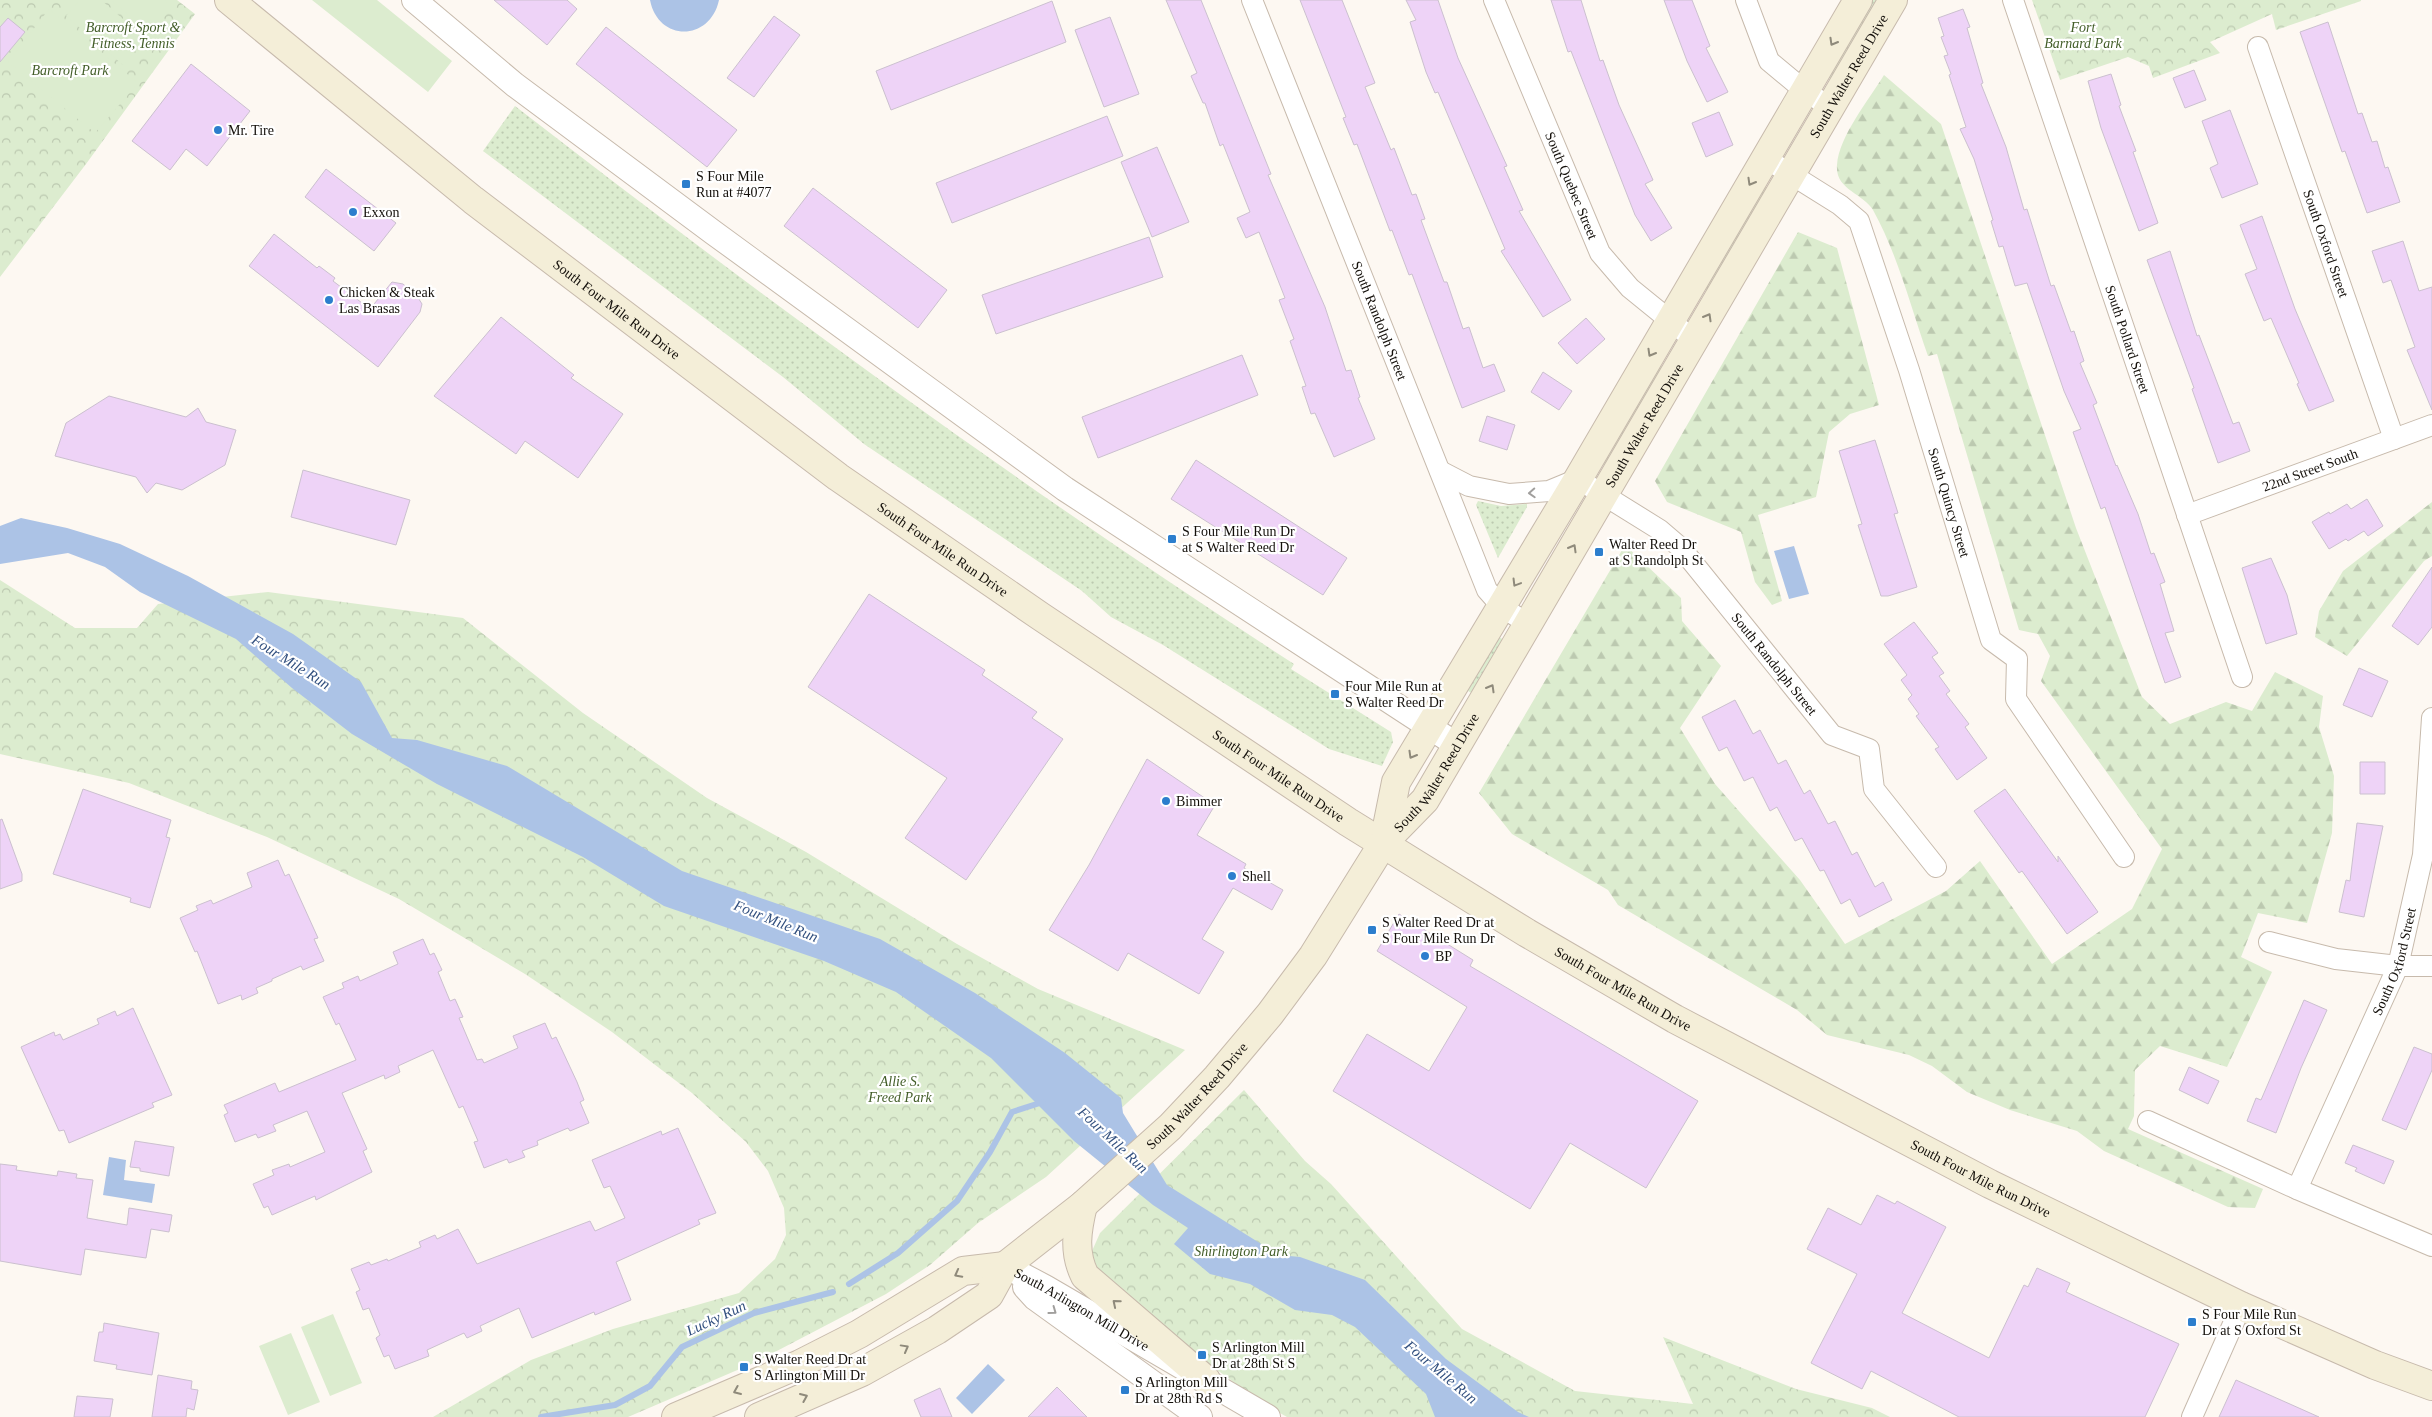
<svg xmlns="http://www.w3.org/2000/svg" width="2432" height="1417" font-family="Georgia,serif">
  <defs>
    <pattern id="grass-dots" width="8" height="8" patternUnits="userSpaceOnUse" patternTransform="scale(1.25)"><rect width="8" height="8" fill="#dceccf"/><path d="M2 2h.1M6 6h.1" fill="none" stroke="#bcc9b0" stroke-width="1.8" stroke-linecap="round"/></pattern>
    <pattern id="forest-firs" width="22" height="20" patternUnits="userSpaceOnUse" patternTransform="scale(1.25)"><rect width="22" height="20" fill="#dceccf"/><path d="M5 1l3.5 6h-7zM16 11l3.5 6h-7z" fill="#bcc9b0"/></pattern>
    <pattern id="park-crowns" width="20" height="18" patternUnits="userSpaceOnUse" patternTransform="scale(1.25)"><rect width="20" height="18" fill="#dceccf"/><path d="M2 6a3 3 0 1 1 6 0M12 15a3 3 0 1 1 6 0" fill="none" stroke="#bcc9b0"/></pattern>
  </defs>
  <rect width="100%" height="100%" fill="#fdf8f2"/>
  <path fill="url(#grass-dots)" d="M1870,0H1882L1834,81L1826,76Z
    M515,106C768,302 1025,490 1294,664L1291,669L1391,732L1393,742L1382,766L1329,749L1163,645L1111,617L1082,591L864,444L783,377L483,151Z
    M1762,185L1770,189L1710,292L1702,288Z
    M1658,364L1666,369L1608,467L1600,463Z
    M1478,501L1501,506L1527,504V507L1498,558L1476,505Z
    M1497,636L1506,641L1475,695L1468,691L1474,676Z"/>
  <path fill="url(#forest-firs)" d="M1884,75L1941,124L2076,528L2142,697L2170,724L2226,702L2252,711L2275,672L2323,696L2319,727L2334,776L2332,833L2307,923L2258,913L2241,957L2272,972L2227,1067L2160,1046L2135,1070L2134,1116L2128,1129L2263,1189L2255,1208L2228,1207L2104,1151L2077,1131L2010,1110L1967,1092L1932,1066L1909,1055L1827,1035L1797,1010L1618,905L1608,890L1512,834L1479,793L1625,545L1681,598L1682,621L1721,666L1680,728L1715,784L1800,880L1845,944L1946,891L1980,861L2052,964L2132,909L2162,849L2041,681L2050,656L2038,634L2019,630L1937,354L1928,356C1911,308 1898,255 1873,210C1863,193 1835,190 1837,165C1839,136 1869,100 1884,75Z
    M1798,232L1837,248L1879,405L1850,414L1829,432L1816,497L1758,515L1782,601L1772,605L1755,582L1741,532L1667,502L1655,481Z
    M2432,502V556L2424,561L2347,656L2315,637L2319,611L2343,571Z"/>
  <path fill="url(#park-crowns)" d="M0,0H177L195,14L86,164L0,277Z
    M2032,0H2361V1L2276,30L2272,14L2210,42L2220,53L2153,78L2149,66L2128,57L2060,80Z
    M0,580L75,628H137L158,604L268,592L463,618L583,713L707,798L806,852L957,944L1038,989L1185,1050L1046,1177L978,1223L930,1265L886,1294L756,1362L628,1417H433L531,1360L613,1329L739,1293L775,1259L786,1235L784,1208L768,1171L746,1142L692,1093L612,1032L525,974L399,899L267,837L129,783L0,754Z
    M1244,1090L1305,1161L1331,1184L1462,1329L1575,1391L1693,1404L1663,1337L1796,1389L1872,1408L1890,1417H1287L1261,1402L1109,1291L1093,1272L1092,1251L1100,1233Z"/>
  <path fill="#dceccf" d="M80,0H101L146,39L123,65L66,16Z
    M111,0H164L173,7L150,33Z
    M312,0H377L452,61L428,92Z
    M49,9L138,83L95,133L8,62Z
    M333,1314L362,1383L330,1396L301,1327Z
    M291,1333L320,1402L288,1415L259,1346Z"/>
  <path fill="#acc3e6" d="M650,0H719C710,42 658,42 650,0Z
    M21,518L67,528L120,544L188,576L293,634L361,682L392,738L417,740L507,766L682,871L880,939L975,993L1065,1053L1121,1098L1123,1113L1167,1185L1279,1255L1300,1257L1365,1280L1446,1359L1518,1412L1529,1417H1435L1426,1394L1355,1327L1332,1315L1295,1310L1250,1284L1210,1274L1174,1244L1188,1228L1153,1205L1074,1141L991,1058L896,992L824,961L664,906L583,857L437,784L352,734L292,688L236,639L140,592L105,567L68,553L0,564V526Z
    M1794,546L1809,594L1789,599L1774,551Z
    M109,1157L126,1160L124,1180L155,1184L152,1203L103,1195Z
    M988,1364L1005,1380L972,1414L956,1398Z"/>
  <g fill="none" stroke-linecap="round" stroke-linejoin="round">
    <path stroke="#acc3e6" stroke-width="6" d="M849,1284L898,1253L957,1201L990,1152L1012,1112L1043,1102
      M541,1417L615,1405L650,1386L682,1347L754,1313L833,1292"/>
  </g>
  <path fill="#eed3f7" stroke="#cbc0cf" d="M494,0H567L577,9L547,45Z
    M1166,0H1201L1271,174L1268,175L1325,307L1346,371L1351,370L1360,397L1358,398L1375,439L1334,457L1315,413L1311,414L1302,387L1306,386L1290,341L1294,339L1279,300L1285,298L1259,232L1246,238L1237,218L1250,212L1223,144L1220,146L1205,103H1203L1191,76L1197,73Z
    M1300,0H1342L1375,83L1365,87L1391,150L1394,148L1412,195L1416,194L1425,219L1421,220L1444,282H1447L1463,329L1469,327L1483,368L1494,364L1505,391L1462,408L1412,274L1409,275L1392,230L1390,231L1357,144L1354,145L1343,118L1346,117Z
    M1406,0H1438L1458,58L1507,166L1504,167L1523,210L1519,211L1571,300L1543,317L1501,251L1505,249L1438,92L1435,93L1426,72L1410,22L1416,20Z
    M1551,0H1581L1600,61L1603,60L1619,105L1653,180L1645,184L1672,228L1651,241L1635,215L1571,51L1568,52Z
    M1664,0H1692L1710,46L1706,48L1728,92L1707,102L1687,61Z
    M1052,1L1066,42L891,110L876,71Z
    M1963,9L1970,27L1967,28L1983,83L1981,84L2006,147L2024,210L2027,209L2051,286L2054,285L2071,332L2074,331L2084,361L2080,363L2097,403L2093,405L2116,466L2117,465L2138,514L2151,554L2154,553L2165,582L2160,584L2174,631L2165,633L2181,677L2165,683L2105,507L2101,509L2073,432L2081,429L2064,391L2027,283L2015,286L2003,246L1999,247L1991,221L1993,220L1974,159L1960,129L1966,127L1949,75L1951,74L1944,56L1948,55L1941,37L1944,36L1938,18Z
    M774,16L800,35L754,97L727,78Z
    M1110,17L1139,94L1104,107L1075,30Z
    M8,18L25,32L0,62V27Z
    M2328,22L2358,114L2362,113L2372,142L2377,141L2385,168L2388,167L2400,202L2367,213L2345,151L2342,152L2300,32Z
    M606,27L737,130L707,167L576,64Z
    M191,64L250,111L207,166L186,149L170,170L132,141Z
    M2194,70L2206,100L2185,108L2173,78Z
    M2111,74L2121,105L2119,106L2136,151L2133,152L2158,223L2139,231L2101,128L2088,81Z
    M2230,110L2258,184L2222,198L2210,168L2218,164L2202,121Z
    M1719,112L1733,145L1706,157L1692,123Z
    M1107,116L1123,156L952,223L936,183Z
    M1157,147L1189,222L1152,237L1121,162Z
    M326,169L396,223L374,251L305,197Z
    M813,188L947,290L918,328L784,226Z
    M2262,216L2295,309L2334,401L2309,411L2297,384L2299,383L2271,318L2264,321L2245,274L2257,269L2240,225Z
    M274,234L317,268L319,266L335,278L333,281L370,309L392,282L403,284L417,296L422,304L420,312L378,367L249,266Z
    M1149,237L1163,277L996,334L982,295Z
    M2403,241L2419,291L2432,287V410L2407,350L2415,347L2391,280L2383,283L2372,251Z
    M2170,251L2197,336L2199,335L2233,424L2239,422L2250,451L2218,463L2192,389L2194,388L2147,260Z
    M501,317L574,375L571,378L623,414L578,478L525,441L516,454L434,396Z
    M1586,318L1605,339L1577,364L1558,343Z
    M1242,355L1258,395L1098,458L1082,417Z
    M1543,372L1572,391L1559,410L1531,392Z
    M109,396L186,417L198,408L206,422L236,430L225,465L182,490L156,483L147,493L136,477L55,456L66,423Z
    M1487,416L1515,425L1507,450L1479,441Z
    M1875,440L1898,513L1894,514L1917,587L1888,596H1881L1858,525L1862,524L1839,451Z
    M1196,460L1347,558L1323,595L1171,499Z
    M303,470L410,500L396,545L291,517Z
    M2367,499L2383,526L2368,536L2364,531L2348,541L2346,539L2329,549L2312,522L2329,512L2330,514L2347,504L2351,509Z
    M2271,558L2287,595L2297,634L2266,644L2242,568Z
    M2432,567V627L2418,645L2392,626Z
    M869,594L985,670L982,675L1037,712L1032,718L1063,739L966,880L905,838L947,778L808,687Z
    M1914,622L1938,653L1932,657L1944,673L1939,676L1950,691L1946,694L1969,724L1965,727L1987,758L1957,780L1935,749L1939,747L1916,716L1919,714L1908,699L1912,695L1901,680L1907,675L1884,644Z
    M2359,668L2388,681L2372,717L2343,705Z
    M1735,700L1753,734L1760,730L1778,764L1786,760L1804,794L1810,790L1828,824L1835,821L1852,855L1857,852L1875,887L1883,882L1892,900L1859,917L1850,899L1841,904L1824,870L1820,871L1802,838L1795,841L1777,807L1770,811L1753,777L1744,781L1727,747L1719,751L1702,717Z
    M1147,759L1215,805L1197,835L1246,864L1244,868L1283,890L1272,910L1233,888L1202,939L1224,952L1199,994L1128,953L1118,971L1049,930L1089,865Z
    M2360,762H2385V794H2360Z
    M83,789L171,820L166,837L170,838L150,908L130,902L131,898L53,874Z
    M2005,789L2058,862V856L2098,912L2067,934L2022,871L2019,873L1974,811Z
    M2,819L22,874V881L0,889V820Z
    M2357,823L2383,826L2364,917L2339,912L2346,880L2350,881Z
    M278,860L285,876L289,874L318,938L314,939L324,961L303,970L301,966L272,979V981L256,988L258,993L242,1000L241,995L218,1004L197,951L195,952L180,918L198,910L196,906L211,900L213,904L252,887L247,873Z
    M1399,914L1473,960L1470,966L1698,1101L1646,1188L1570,1143L1530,1209L1333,1091L1367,1034L1429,1071L1467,1007L1377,951Z
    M423,939L430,955L434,953L442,970L438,972L450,1001L455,999L463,1017L459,1018L477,1060L482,1059L484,1063L518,1048L513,1036L545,1023L552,1039L556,1037L577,1082L584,1100L580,1102L589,1123L570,1131L568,1128L537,1141L538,1145L522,1151L525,1157L509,1163L507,1159L484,1168L474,1142L478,1141L463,1106L459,1108L433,1050L398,1066L400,1072L385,1079L384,1075L342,1093L367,1149L363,1151L372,1172L316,1200L315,1196L272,1215L268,1206L264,1208L253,1184L274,1175L272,1170L289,1164L290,1167L325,1152L307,1111L273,1125L276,1131L258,1138L256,1134L235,1142L224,1115L228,1113L224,1105L275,1083L279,1092L356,1060L339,1023L336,1025L323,997L344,988L342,983L358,976L360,981L398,964L393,952Z
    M2304,1000L2327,1010L2301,1068L2276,1133L2247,1121L2256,1098L2261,1100Z
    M133,1008L172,1095L152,1103L154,1107L69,1143L64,1130L59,1131L21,1047L54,1032L55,1036L60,1034L63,1040L99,1024L97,1019L115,1011L117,1016Z
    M2414,1047L2432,1054V1070L2406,1130L2382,1120Z
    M2189,1067L2219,1081L2208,1104L2179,1090Z
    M678,1128L716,1213L698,1220L700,1224L616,1262L631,1300L595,1315L594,1312L532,1338L519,1308L480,1326L482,1331L467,1338L464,1333L427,1350L429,1356L395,1369L389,1355L384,1357L376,1338L380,1335L369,1308L363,1310L356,1292L360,1290L351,1269L369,1262L371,1265L387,1259L388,1261L421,1247L419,1242L435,1235L437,1239L458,1229L477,1264L590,1221L595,1231L625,1218L610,1186L604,1188L592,1160L661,1131L662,1135Z
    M135,1141L174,1147L169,1176L140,1171V1168L130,1167Z
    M2353,1145L2394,1161L2384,1184L2355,1171L2357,1168L2345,1163Z
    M0,1164L17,1166L16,1170L57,1176L58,1171L77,1174L76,1178L93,1180L87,1218L127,1225L129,1208L172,1215L169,1232L151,1229L146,1258L85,1249L81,1275L0,1261Z
    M1877,1195L1895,1204L1897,1201L1946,1227L1902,1313L1989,1358L2024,1285L2028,1287L2037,1268L2070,1283L2066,1292L2179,1344L2145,1417H1959L1871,1371L1862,1389L1811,1363L1857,1274L1807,1249L1828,1208L1861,1225Z
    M104,1323L159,1333L152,1375L116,1369L117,1365L94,1361L99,1332H103Z
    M158,1375L192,1381L191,1389L198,1390L194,1410L187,1408L186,1417H152Z
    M2236,1380L2319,1417H2219Z
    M1057,1387L1087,1417H1028Z
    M940,1388L952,1417H921L914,1400Z
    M77,1396L113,1399L110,1417H74Z"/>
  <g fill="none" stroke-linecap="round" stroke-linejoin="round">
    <defs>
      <g id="minor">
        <path id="s1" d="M1252,0L1487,590L1502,607L1528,624"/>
        <path id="s2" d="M1494,0L1600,253L1630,288L1694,340"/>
        <path d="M1746,0L1769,61L1805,91L1830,107"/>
        <path id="s3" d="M2013,0L2242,677"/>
        <path id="s4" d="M2258,47L2394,439"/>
        <path id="s5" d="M1765,158L1840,205L1859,221L1909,370L1991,640L2017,659L2016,699L2124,857"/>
        <path id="s6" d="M1440,471L1469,486L1509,494L1549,491L1578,479L1660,530L1681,548L1832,735L1869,749L1874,789L1936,867"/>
        <path id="s7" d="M2187,515L2432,425"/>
        <path d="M2269,942L2336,959L2398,966H2432"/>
        <path d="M2148,1121L2297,1189L2432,1246"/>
        <path id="s8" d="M2297,1189L2398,966L2423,855L2432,718"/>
        <path d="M2192,1417L2241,1306"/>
      </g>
      <g id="tertiary">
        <path d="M414,0L515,85L714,233L1065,489L1457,745"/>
        <path id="s9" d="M1005,1266L1045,1287L1268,1417"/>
        <path d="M1025,1287L1035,1298L1200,1417"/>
      </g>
      <g id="secondary">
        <path id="s10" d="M229,0L473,200L838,477L1040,616L1348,822L1527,933L1675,1019L1990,1184L2241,1306L2375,1365L2432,1386"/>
        <path d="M1384,842L1396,782L1578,479L1858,0"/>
        <path d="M1083,1205C1077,1230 1073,1252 1085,1276L1206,1380"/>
        <path d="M676,1417L800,1364L859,1334L963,1271L1005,1266"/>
        <path id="s11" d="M759,1417L862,1372L937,1330L989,1295L1005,1266L1083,1205L1170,1127L1217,1077L1270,1014L1313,956L1384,842L1425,800L1893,0"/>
      </g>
    </defs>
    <use href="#minor" stroke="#c7baac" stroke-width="22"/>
    <use href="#tertiary" stroke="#c7baac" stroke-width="26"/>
    <use href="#secondary" stroke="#c7baac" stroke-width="30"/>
    <use href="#minor" stroke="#fff" stroke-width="20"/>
    <use href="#tertiary" stroke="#fff" stroke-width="24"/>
    <use href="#secondary" stroke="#f4eed8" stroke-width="28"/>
  </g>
  <defs><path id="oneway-chevron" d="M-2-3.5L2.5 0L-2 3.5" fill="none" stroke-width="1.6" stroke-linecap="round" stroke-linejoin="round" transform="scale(1.25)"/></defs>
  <g stroke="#8f8a7b">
    <use href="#oneway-chevron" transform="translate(1833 42) rotate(120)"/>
    <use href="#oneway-chevron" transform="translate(1751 182) rotate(120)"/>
    <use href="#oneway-chevron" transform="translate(1708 317) rotate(-60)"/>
    <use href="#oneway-chevron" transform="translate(1651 353) rotate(120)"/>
    <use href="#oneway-chevron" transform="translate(1573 548) rotate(-60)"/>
    <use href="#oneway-chevron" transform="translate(1516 583) rotate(121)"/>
    <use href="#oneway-chevron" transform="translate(1491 688) rotate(-60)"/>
    <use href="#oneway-chevron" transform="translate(1412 755) rotate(120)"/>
    <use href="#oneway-chevron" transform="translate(958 1274) rotate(152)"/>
    <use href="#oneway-chevron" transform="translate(1116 1303) rotate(-140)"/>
    <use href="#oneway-chevron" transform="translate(905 1348) rotate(-29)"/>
    <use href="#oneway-chevron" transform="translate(737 1391) rotate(157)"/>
    <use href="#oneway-chevron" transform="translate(804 1397) rotate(-23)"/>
  </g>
  <g stroke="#a19f9d">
    <use href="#oneway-chevron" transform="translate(1532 493) rotate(177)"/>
    <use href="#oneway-chevron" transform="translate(1053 1311) rotate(36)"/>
  </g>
  <g fill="#2c7ecd" stroke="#fff" stroke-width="2">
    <circle cx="218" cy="130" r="5"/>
    <rect x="681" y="179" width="10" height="10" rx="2.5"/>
    <circle cx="353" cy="212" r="5"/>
    <circle cx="329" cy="300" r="5"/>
    <rect x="1167" y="534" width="10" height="10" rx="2.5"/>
    <rect x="1594" y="547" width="10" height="10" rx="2.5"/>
    <rect x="1330" y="689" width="10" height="10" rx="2.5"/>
    <circle cx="1166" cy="801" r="5"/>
    <circle cx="1232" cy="876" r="5"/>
    <rect x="1367" y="925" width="10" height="10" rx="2.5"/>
    <circle cx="1425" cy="956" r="5"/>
    <rect x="2187" y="1317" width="10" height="10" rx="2.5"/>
    <rect x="1197" y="1350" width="10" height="10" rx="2.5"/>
    <rect x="739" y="1362" width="10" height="10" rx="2.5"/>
    <rect x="1120" y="1385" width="10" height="10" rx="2.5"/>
  </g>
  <g text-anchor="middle" stroke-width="4.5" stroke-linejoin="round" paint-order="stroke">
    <g font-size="14" font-style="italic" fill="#435e29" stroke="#fff">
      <text x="133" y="32">Barcroft Sport &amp;<tspan x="133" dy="16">Fitness, Tennis</tspan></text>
      <text x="2083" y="32">Fort<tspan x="2083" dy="16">Barnard Park</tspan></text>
      <text x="70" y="75">Barcroft Park</text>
      <text x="900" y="1086">Allie S.<tspan x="900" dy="16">Freed Park</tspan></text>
      <text x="1241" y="1256">Shirlington Park</text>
    </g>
    <g font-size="14" fill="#130f0a" stroke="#fff">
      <text dy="5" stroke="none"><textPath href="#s11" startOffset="1765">South Walter Reed Drive</textPath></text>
      <text dy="5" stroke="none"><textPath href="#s2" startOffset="201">South Quebec Street</textPath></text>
      <text dy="5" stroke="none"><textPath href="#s4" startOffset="208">South Oxford Street</textPath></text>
      <text dy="5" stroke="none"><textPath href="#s10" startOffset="496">South Four Mile Run Drive</textPath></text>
      <text dy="5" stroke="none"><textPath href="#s1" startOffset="345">South Randolph Street</textPath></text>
      <text dy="5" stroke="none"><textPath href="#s3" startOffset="358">South Pollard Street</textPath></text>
      <text dy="5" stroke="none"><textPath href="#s11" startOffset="1360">South Walter Reed Drive</textPath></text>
      <text dy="5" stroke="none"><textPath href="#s7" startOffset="131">22nd Street South</textPath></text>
      <text dy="5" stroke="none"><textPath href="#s5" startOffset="409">South Quincy Street</textPath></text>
      <text dy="5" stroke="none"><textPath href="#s10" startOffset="901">South Four Mile Run Drive</textPath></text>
      <text dy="5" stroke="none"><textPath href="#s6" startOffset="418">South Randolph Street</textPath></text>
      <text dy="5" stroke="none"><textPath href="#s11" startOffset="955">South Walter Reed Drive</textPath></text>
      <text dy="5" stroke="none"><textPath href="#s10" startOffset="1306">South Four Mile Run Drive</textPath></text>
      <text dy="5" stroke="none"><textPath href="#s8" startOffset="248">South Oxford Street</textPath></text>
      <text dy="5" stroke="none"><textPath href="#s10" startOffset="1711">South Four Mile Run Drive</textPath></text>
      <text dy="5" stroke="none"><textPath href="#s11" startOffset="551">South Walter Reed Drive</textPath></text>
      <text dy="5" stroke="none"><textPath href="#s10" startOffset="2116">South Four Mile Run Drive</textPath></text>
      <text dy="5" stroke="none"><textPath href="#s9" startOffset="88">South Arlington Mill Drive</textPath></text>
    </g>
    <g font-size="14" fill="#130f0a" stroke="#fff" text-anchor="start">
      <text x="228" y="135">Mr. Tire</text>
      <text x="696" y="181">S Four Mile<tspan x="696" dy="16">Run at #4077</tspan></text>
      <text x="363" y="217">Exxon</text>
      <text x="339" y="297">Chicken &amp; Steak<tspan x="339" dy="16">Las Brasas</tspan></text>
      <text x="1182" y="536">S Four Mile Run Dr<tspan x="1182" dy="16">at S Walter Reed Dr</tspan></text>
      <text x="1609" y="549">Walter Reed Dr<tspan x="1609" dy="16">at S Randolph St</tspan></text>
      <text x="1345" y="691">Four Mile Run at<tspan x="1345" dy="16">S Walter Reed Dr</tspan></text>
      <text x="1176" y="806">Bimmer</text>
      <text x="1242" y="881">Shell</text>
      <text x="1382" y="927">S Walter Reed Dr at<tspan x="1382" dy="16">S Four Mile Run Dr</tspan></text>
      <text x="1435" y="961">BP</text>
      <text x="2202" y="1319">S Four Mile Run<tspan x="2202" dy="16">Dr at S Oxford St</tspan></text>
      <text x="1212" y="1352">S Arlington Mill<tspan x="1212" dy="16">Dr at 28th St S</tspan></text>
      <text x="754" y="1364">S Walter Reed Dr at<tspan x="754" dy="16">S Arlington Mill Dr</tspan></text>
      <text x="1135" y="1387">S Arlington Mill<tspan x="1135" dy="16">Dr at 28th Rd S</tspan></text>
    </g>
    <g font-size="15" font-style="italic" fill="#314f7e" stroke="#fff">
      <text transform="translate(291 662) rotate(32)" y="5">Four Mile Run</text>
      <text transform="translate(776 921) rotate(22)" y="5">Four Mile Run</text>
      <text transform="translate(1113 1140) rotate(43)" y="5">Four Mile Run</text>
      <text transform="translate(716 1318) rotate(-25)" y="5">Lucky Run</text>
      <text transform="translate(1441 1372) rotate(40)" y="5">Four Mile Run</text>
    </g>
  </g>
</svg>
